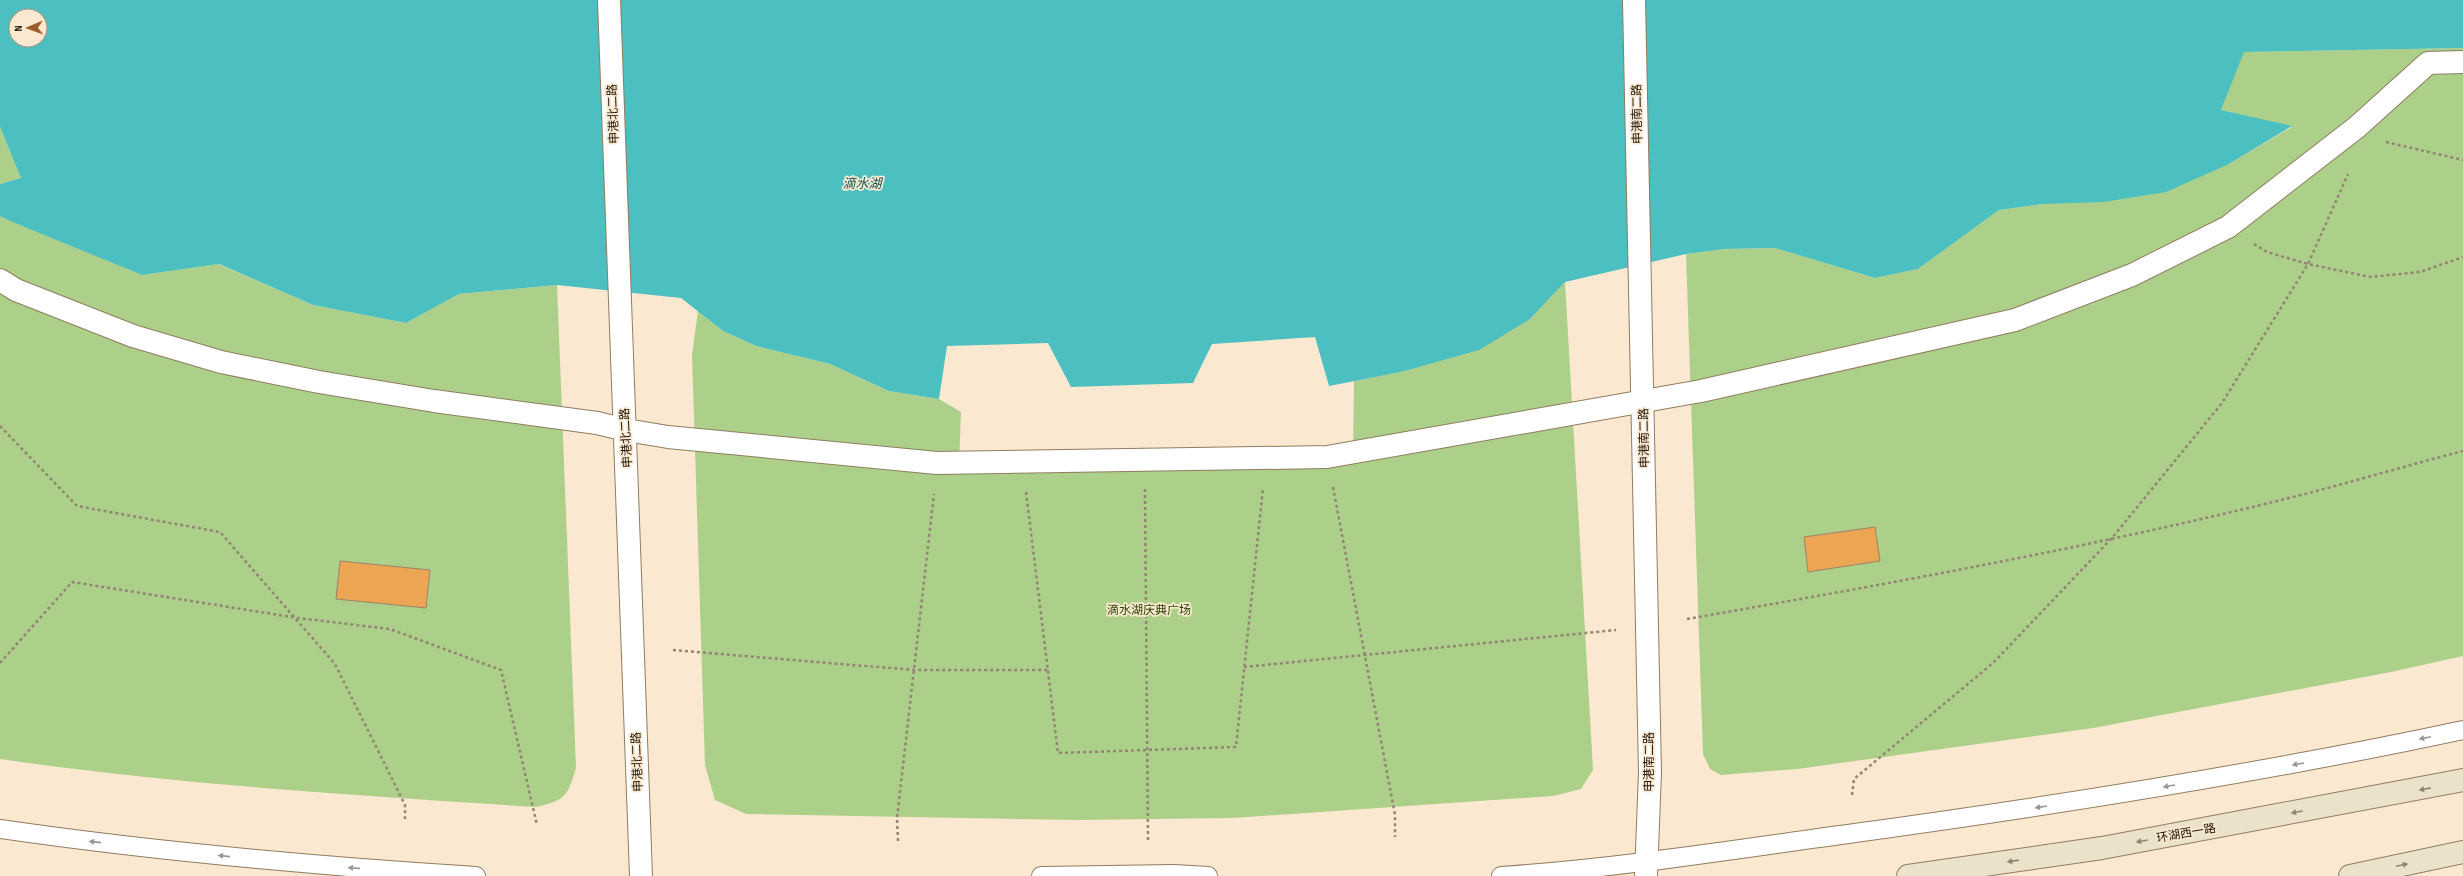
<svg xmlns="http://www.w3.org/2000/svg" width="2463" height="876" font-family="'Sofia Sans Condensed','Noto Sans SC',sans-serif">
  <rect width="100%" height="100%" fill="#fbe8d0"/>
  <path fill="#acd08a" d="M2463,48V656L2391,672L2093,728L1797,769L1721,775L1710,769L1703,754L1686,254L1725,249L1775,248L1875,278L1918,269L1999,210L2043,204L2229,164L2292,127L2221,110L2243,52Z
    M0,127L21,178L0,184Z
    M0,216L142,275L218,264L313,305L406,323L459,294L557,285L576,768C567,797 566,800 536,807C357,795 178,785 0,759Z
    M1565,282L1593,770L1581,789L1553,796L1232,818L1077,820L746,814L715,800L705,765L692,355L698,311L723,331L756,346L830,364L889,391L939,399L961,412L959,463L1353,452L1354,381L1401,372L1530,319Z"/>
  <path fill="#4cc0c1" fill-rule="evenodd" d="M0,0H2463V48L2244,52L2221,110L2292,126L2229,164L2166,192L2104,202L2043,204L1999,210L1918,269L1875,278L1775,248L1725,249L1686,254L1565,282L1530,319L1479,350L1401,372L1329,386L1315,337L1212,344L1193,383L1071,387L1048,343L947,346L939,399L889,391L830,364L756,346L723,331L681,298L557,285L459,294L406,323L313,305L219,264L142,275L15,223L0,216V184L21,178L0,127ZM16,16H40V40H16Z"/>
  <path fill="#eba553" stroke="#9c836a" d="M1875,527L1880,561L1808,572L1804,537Z
    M340,561L430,570L426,608L336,599Z"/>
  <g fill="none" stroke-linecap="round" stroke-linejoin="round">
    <defs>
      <path id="service" d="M0,829C158,852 317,866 476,876
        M1041,876L1174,874L1208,876
        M1501,876C1620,868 1737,849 1855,833C2059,805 2262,773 2463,730"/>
      <path id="pedestrian" d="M0,280L16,290L133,336L221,362L319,382L434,401L597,423L626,430L668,437L937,463L1327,457L1701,391L2015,320L2132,275L2228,227L2357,127L2428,63L2463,62"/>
      <path id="minor" d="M609,0C618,292 632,584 641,876
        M1634,0L1650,772L1646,876"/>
      <path id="secondary" d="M1908,876L2102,848L2463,780
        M2350,876L2463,852"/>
    </defs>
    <use href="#service" stroke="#917c60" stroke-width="20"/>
    <use href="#pedestrian" stroke="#917c60" stroke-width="24"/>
    <use href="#minor" stroke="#917c60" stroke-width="24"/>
    <use href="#secondary" stroke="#917c60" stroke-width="24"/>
    <path stroke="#938573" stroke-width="2.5" stroke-dasharray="3 3" stroke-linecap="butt" d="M2386,142L2463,160
      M2254,244L2267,252L2308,264L2370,277L2420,272L2463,257
      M0,426L77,506L220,532L335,664L405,805V819
      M1333,487L1395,815V837
      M1145,489L1148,840
      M1026,492L1058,753L1236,747L1263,488
      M1687,619C1893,583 2099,546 2301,495C2355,481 2409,465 2463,451
      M673,650L914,670H1048
      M0,663L72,582L298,618L390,629L501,670L537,825
      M1244,667L1616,630
      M1852,795L1854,779L1993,663L2112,538L2222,403L2308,264L2348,174
      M898,841L897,818L934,494"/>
    <use href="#service" stroke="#fff" stroke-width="18"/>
    <use href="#pedestrian" stroke="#fff" stroke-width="22"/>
    <use href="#minor" stroke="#fff" stroke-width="22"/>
    <use href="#secondary" stroke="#ebe2cb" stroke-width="22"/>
  </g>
  <defs><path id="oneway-solid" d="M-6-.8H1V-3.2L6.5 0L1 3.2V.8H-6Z"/></defs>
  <g fill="#999691">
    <use href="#oneway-solid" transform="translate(2425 738) rotate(168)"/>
    <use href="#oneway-solid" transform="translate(2298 764) rotate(170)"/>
    <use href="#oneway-solid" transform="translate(2169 786) rotate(170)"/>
    <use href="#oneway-solid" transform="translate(2041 807) rotate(171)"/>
    <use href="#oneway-solid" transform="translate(95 842) rotate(-174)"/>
    <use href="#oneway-solid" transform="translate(224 856) rotate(-174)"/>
    <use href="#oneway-solid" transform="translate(354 868) rotate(-176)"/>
  </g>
  <g fill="#8e8674">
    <use href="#oneway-solid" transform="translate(2425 789) rotate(169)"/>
    <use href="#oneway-solid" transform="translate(2297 812) rotate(170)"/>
    <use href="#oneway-solid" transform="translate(2142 841) rotate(170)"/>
    <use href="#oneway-solid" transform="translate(2013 861) rotate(172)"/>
    <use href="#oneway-solid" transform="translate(2402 865) rotate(-12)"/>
  </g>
  <g text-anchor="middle" stroke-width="3.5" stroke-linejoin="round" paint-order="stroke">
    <g font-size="12" fill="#1d150a" stroke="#fbe8d0">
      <text transform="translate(613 114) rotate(-92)" y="4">申港北二路</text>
      <text transform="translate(1637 114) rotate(-91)" y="4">申港南二路</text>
      <text transform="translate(626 438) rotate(-93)" y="4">申港北二路</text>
      <text transform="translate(1644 438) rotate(-91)" y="4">申港南二路</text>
      <text transform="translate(637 762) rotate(-92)" y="4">申港北二路</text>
      <text transform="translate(1649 762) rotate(-90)" y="4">申港南二路</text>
      <text transform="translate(2186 833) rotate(-10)" y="4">环湖西一路</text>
    </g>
    <g font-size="12" fill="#284400" stroke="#fbe8d0">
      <text x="1149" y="614">滴水湖庆典广场</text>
    </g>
    <g font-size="13" font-style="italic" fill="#0e5354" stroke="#fbe8d0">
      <text x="862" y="188">滴水湖</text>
    </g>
  </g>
  <g transform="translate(28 28) rotate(268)"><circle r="19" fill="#fbe8d0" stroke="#a29481"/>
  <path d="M0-3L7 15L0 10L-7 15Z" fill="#9e5d28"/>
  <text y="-6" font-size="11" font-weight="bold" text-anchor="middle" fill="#1d150a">N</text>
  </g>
</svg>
